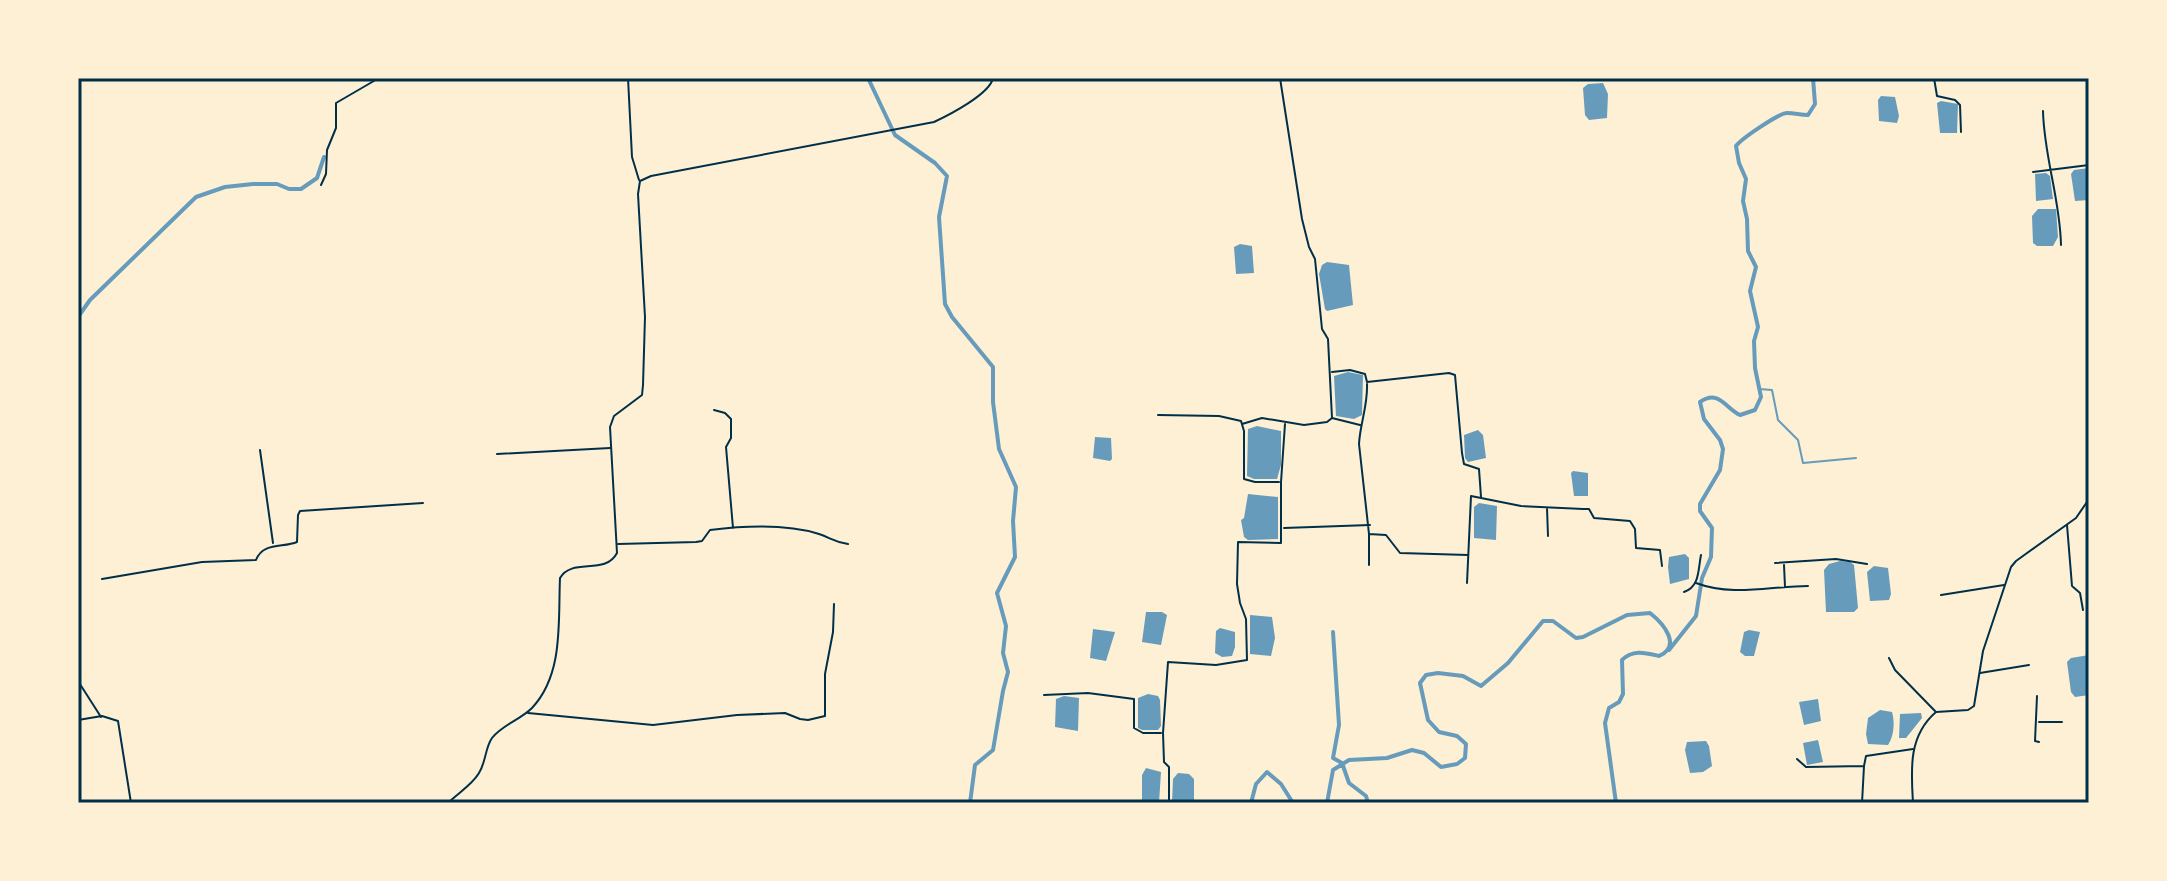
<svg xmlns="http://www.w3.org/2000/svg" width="2167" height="881" font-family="'IBM Plex Sans',sans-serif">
  <rect width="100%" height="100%" fill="#fdf0d5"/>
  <path fill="#669bbc" d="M1603,83L1608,94L1607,118L1589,120L1585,115L1583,88L1588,84Z
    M1881,96L1895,97L1899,116L1897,123L1879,121L1878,100Z
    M1941,101L1958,104L1957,133H1940L1937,103Z
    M2089,168V200L2075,201L2071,174L2074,170Z
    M2046,173L2050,176L2053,199L2036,201L2035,174Z
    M2038,209H2056L2058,237L2053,246H2037L2033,243L2032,216Z
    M1240,244L1252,246L1254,273L1236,274L1234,247Z
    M1327,262L1349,265L1353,305L1327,311L1325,309L1319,274L1322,265Z
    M1348,372L1363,375L1362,415L1354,419L1336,416L1334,376Z
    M1257,426L1281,431V465L1277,479H1254L1247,476L1248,429Z
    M1478,430L1483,435L1486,458L1468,462L1465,458L1464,435Z
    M1095,437L1111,438L1112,459L1110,461L1093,458Z
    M1573,471L1588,473V496H1574L1571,473Z
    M1248,494L1278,497V539L1248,540L1244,537L1241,520L1244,518Z
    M1479,503L1497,506L1496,540L1474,538V507Z
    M1685,554L1689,558V579L1670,584L1668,567L1669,557Z
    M1840,561L1850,562L1854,565L1858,608L1854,612H1826L1824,570L1829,564Z
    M1874,566L1888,568L1891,594L1889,600L1870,601L1867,572Z
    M1146,612H1162L1167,615L1161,645L1142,642Z
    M1250,615L1272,617L1275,638L1271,656L1250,654Z
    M1220,628L1235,632V647L1232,656L1222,657L1215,653L1216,631Z
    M1093,629L1115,632L1106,661L1090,658Z
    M1749,630L1760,632L1754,656H1745L1740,652L1744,632Z
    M2089,655V695L2075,697L2071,692L2067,662L2071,658Z
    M1148,694L1158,696L1160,700L1161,726L1158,730H1142L1138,728V698Z
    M1064,696L1079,698L1078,731L1055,727L1056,699Z
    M1818,699L1821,721L1804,725L1799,702Z
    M1880,710L1892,712C1895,722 1894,736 1888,745L1868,744L1866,734L1868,718Z
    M1921,713L1922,718L1906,738H1899L1900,714Z
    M1818,740L1823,762L1807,765L1803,743Z
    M1706,741L1709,746L1712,766L1703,772L1690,773L1685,750L1687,742Z
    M1146,768L1161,772L1159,803L1144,802L1142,800V775Z
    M1178,773L1189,774L1194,779V803H1172L1173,779Z"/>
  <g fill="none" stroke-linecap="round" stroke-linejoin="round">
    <path stroke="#669bbc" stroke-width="2" d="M1759,389L1772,390L1778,420L1798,440L1803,463L1856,458"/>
    <path stroke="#669bbc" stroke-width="4" d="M868,78L895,135L935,163L947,176L939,217L945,304L952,317L993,367V402L999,449L1016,487L1013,521L1015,557L997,593L1006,626L1003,653L1008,672L1003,691L993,750L975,765L970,803
      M78,317L90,300L196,197L225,187L253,184H277L289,189H301L317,178L324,157
      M1333,632L1339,725L1333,758L1342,763L1349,783L1366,796L1368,803
      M1669,650L1696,616L1702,578L1711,557L1712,528L1700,511V504L1720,470L1723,449L1720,440L1704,419L1700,402C1719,389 1725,408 1740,415L1755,410L1761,397L1755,368L1754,341L1758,327L1750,291L1756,267L1748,251L1747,219L1743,201L1746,179L1739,163L1736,146C1741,139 1779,113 1787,113C1795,113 1800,115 1808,115L1815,104L1813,78
      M1251,803L1256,784L1267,772L1281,784L1293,803
      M1327,803L1333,770L1349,760L1387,758L1412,750L1424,753L1441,767L1457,764L1465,758L1466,744L1457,736L1439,732L1428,720L1420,683L1426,675L1438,673L1463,676L1481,686L1508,663L1543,621H1553L1576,638L1583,637L1627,615L1650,613C1664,624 1682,646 1659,656C1646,653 1633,649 1622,660L1623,694L1619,702L1609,708L1605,723L1616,803"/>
    <path stroke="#003049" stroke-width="2" d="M628,78L632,157L639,180
      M1934,78L1937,96L1955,100L1960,105L1961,132
      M2026,78H2043
      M2043,111C2044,157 2060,198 2061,245
      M2033,172L2089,165
      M321,185L326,174L327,150L336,128V103L379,78
      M1332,372L1350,370L1365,374L1367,382L1449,373L1455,375L1462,453L1464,464L1479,469L1481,497
      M1367,384C1368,405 1360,424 1359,444L1369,534V565
      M714,410L725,413L731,419V438L726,447L733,528
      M1158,415L1219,416L1241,421L1244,431V479L1255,482H1279
      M1332,418L1360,425
      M1242,424L1262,418L1304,425L1327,422L1332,418L1328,339L1322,329L1315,259L1309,247L1302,219L1280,78
      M260,450L273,543
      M497,454L610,448
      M1547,508L1548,536
      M2067,525L2072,586L2080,593L2083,610
      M1284,528L1370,525
      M1369,534L1386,535L1400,553L1468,555
      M618,544L696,542L702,541L710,530C743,526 787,524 819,534C831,538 834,542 848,544
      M1775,563L1836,559L1867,564
      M1784,565L1785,587
      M102,579L202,562L256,560C263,542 283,548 297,542L298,515L300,511L423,503
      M1467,583L1471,496L1521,506L1583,509H1589L1594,518L1630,521L1635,529L1636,548L1660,550L1662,566
      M1696,583C1733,597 1770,586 1808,586
      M1684,592C1700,587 1698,569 1701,555
      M1941,595L2004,585
      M1889,658L1895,670L1935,711
      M1980,673L2029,665
      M78,681L101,717
      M1044,695L1088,693L1134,699V728L1143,733H1161
      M2037,696L2035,741L2039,742
      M528,713L653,725L737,715L785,713L800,719L808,720L825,716V674L833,632L834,604
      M78,720L102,716L118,721L131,803
      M2039,722H2062
      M1797,759L1806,767L1864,766L1862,803
      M1864,766L1866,756L1913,749
      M1169,803V767L1164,762L1163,733L1168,662L1216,665L1247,660L1246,619L1240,603L1237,584L1238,542L1281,543V482L1285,424"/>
    <path stroke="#003049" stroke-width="2" d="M1913,803C1911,770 1908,736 1936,712L1968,710L1974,706L1983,651L2011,567L2016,561L2076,518L2089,499"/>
    <path stroke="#003049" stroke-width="2" d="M448,803C458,793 472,785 479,773C486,762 485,748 492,738C502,725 520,720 532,708C564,674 558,621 560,578C572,557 605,576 617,553L610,427L614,416L642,395L643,385L645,317L638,194L640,181L651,176L934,122C949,115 990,94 993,78"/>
  </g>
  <rect width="2167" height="881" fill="none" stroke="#fdf0d5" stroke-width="160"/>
  <rect x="80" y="80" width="2007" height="721" fill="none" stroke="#003049" stroke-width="3"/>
</svg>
